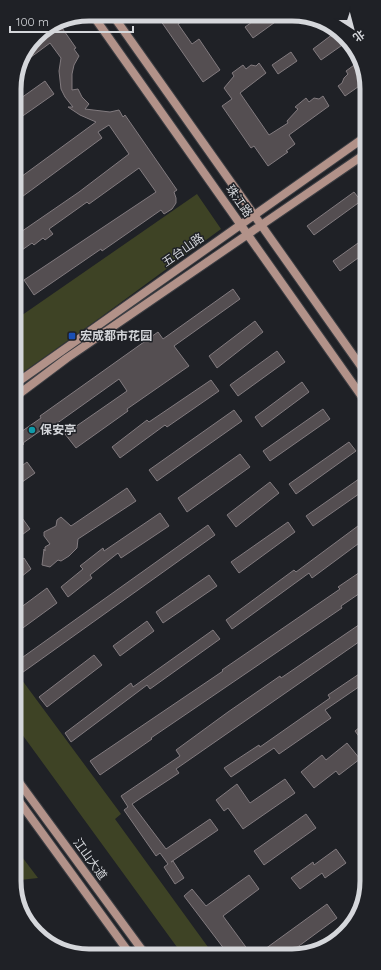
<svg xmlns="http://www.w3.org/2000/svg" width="381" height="970" font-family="Quicksand,'Noto Sans SC',sans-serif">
  <rect width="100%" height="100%" fill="#1f2126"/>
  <path fill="#3e4325" d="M197,194L221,229L101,317L15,378V320Z
    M16,672L121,814L115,819L213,954H182L16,726Z
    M16,849L38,878L20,880L16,875Z"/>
  <path fill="#544e51" stroke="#827b7f" d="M156,14L192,15L178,24L192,44L199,39L220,70L203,82Z
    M262,15H285L253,38L245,27Z
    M60,25L76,48L74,49L79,56L74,65L72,74V90L78,89L82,97L89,104L85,109L110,112L119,110L123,117L125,115L177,190L174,192L176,198V203L172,209L164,214L161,210L102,251L101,249L34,295L24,280L156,192L139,168L89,204L87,202L49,229L53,234L45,240L43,238L34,245L32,243L22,250L15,241V236L79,192L129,154L109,125L98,132L102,138L15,202L14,182L96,122L80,115L68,107H73L65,97L61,89L59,71L61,58L50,43L19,66L22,56L39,33Z
    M337,31L345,36L348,41L321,60L313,49Z
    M291,52L297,61L278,74L272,65Z
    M259,63L266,73L240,93L269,135L288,123L287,121L298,109L295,107L306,98L309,102L314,98L319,99L323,96L329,106L289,135L295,144L286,151L288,152L268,166L254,146L251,148L222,106L232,99L224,88L234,76L232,73L243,65L246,69L251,65L256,66Z
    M357,63L360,67L362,65L365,70V82L345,96L338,86L342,83L344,78L348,74L346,71Z
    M45,81L54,94L17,120L14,116V103Z
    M354,192L361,201L314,235L307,226Z
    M365,238V253L340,271L333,261Z
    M233,289L240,299L174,346L189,366L127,409L128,411L76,448L65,434L127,391L119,379L49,429L47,426L23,443L24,444L15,451V436L41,418L40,416L158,332L163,339Z
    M255,321L263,332L217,368L209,356Z
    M277,351L285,362L238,396L230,385Z
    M211,380L219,391L167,427L165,425L120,458L112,447L147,420L149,422Z
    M302,382L309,392L262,427L255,417Z
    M323,409L330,419L270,461L263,451Z
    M234,410L242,421L157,481L149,470Z
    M349,442L356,451L296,494L289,484Z
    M240,454L250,467L187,512L178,498Z
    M27,462L35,473L15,487V471Z
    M366,474V489L313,526L306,516Z
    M270,482L279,493L236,527L227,515Z
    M127,488L136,501L78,539L77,548L69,556L61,561L58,560L50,567L42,565L44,549L45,551V547L50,544L44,536V532L56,526L57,520L61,517L71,526Z
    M160,513L169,526L121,558L118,553L90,575L92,578L68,597L61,587L83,569L80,566L103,548L104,551Z
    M20,515L30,529L15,540V518Z
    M366,520V538L312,578L309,573L232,629L226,620L294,570L296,572Z
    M288,522L295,532L239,573L231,562Z
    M208,525L215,535L19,675L16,670V662Z
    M24,558L31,569L16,581V564Z
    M366,568V589L341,606L342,608L151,738L152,739L100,775L90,761L223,671L222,670L340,589L338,587Z
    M209,575L217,586L163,623L156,612Z
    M47,588L57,603L16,633V611Z
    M366,620V637L176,769L179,773L132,804L166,849L210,819L218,830L171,862L173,861L184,878L175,884L164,867L168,864L160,853L156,856L124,810L128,807L121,796L180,756L176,750L228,712L280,676L281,678Z
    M147,621L154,631L120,656L113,646Z
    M213,630L220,639L150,689L147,685L71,742L65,733L131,683L133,687Z
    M94,655L102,665L47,707L39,697Z
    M362,672L366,678V682L325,710L331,718L279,754L274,748L231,777L224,768L259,745L260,747L330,698L328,695Z
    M366,722V746L355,731Z
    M347,743L360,759L339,775L336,771L314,788L301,772L322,755L326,760Z
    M285,779L295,793L243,829L228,808L224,811L216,800L237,784L250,803Z
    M306,814L316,828L264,865L254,851Z
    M367,821V839L359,827Z
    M336,849L346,863L325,878L322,873L300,889L291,878L313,862L314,865Z
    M249,875L259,889L223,916L251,954H228L184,896L192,889L206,906Z
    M327,904L337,918L288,954H269L265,949Z"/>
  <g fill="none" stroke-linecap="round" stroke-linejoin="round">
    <defs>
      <path id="secondary" d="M92,14L365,401
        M112,14L365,372
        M15,384L365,137
        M15,397L67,358L365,154
        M16,778L145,954
        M16,797L130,954"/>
    </defs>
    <use href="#secondary" stroke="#3c3e43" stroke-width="10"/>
    <use href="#secondary" stroke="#b29289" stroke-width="8"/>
  </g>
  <rect fill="#1a4fb4" stroke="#1f2126" stroke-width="1.5" x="68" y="332" width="8" height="8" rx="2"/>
  <circle fill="#0f9aa8" stroke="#1f2126" stroke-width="1.5" cx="32" cy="430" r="4"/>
  <g text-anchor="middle" stroke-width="3" stroke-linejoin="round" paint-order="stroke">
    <g font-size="12" fill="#d5d7db" stroke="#1f2126">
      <text transform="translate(239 201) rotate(55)" y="4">珠江路</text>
      <text transform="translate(183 250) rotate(-35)" y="4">五台山路</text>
      <text transform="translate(90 859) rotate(54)" y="4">江山大道</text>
    </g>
    <g font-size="12" font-weight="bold" fill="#d5d7db" stroke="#1f2126" text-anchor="start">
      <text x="80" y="340">宏成都市花园</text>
      <text x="40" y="434">保安亭</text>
    </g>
  </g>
  <path d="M0 0H381V970H0ZM89 21H292A68 68 0 0 1 360 89V881A68 68 0 0 1 292 949H89A68 68 0 0 1 21 881V89A68 68 0 0 1 89 21Z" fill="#1f2126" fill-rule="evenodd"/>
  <path fill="none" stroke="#d5d7db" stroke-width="5" d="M89 21H292A68 68 0 0 1 360 89V881A68 68 0 0 1 292 949H89A68 68 0 0 1 21 881V89A68 68 0 0 1 89 21Z"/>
  <g transform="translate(353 28) rotate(144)" stroke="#1f2126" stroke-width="3" paint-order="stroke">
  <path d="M0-3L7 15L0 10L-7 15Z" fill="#d5d7db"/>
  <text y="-6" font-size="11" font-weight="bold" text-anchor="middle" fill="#d5d7db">北</text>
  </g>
  <path d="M10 26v6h123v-6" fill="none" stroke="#d5d7db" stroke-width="2"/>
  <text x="16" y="26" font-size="12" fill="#d5d7db" stroke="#1f2126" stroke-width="3" paint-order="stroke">100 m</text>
</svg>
